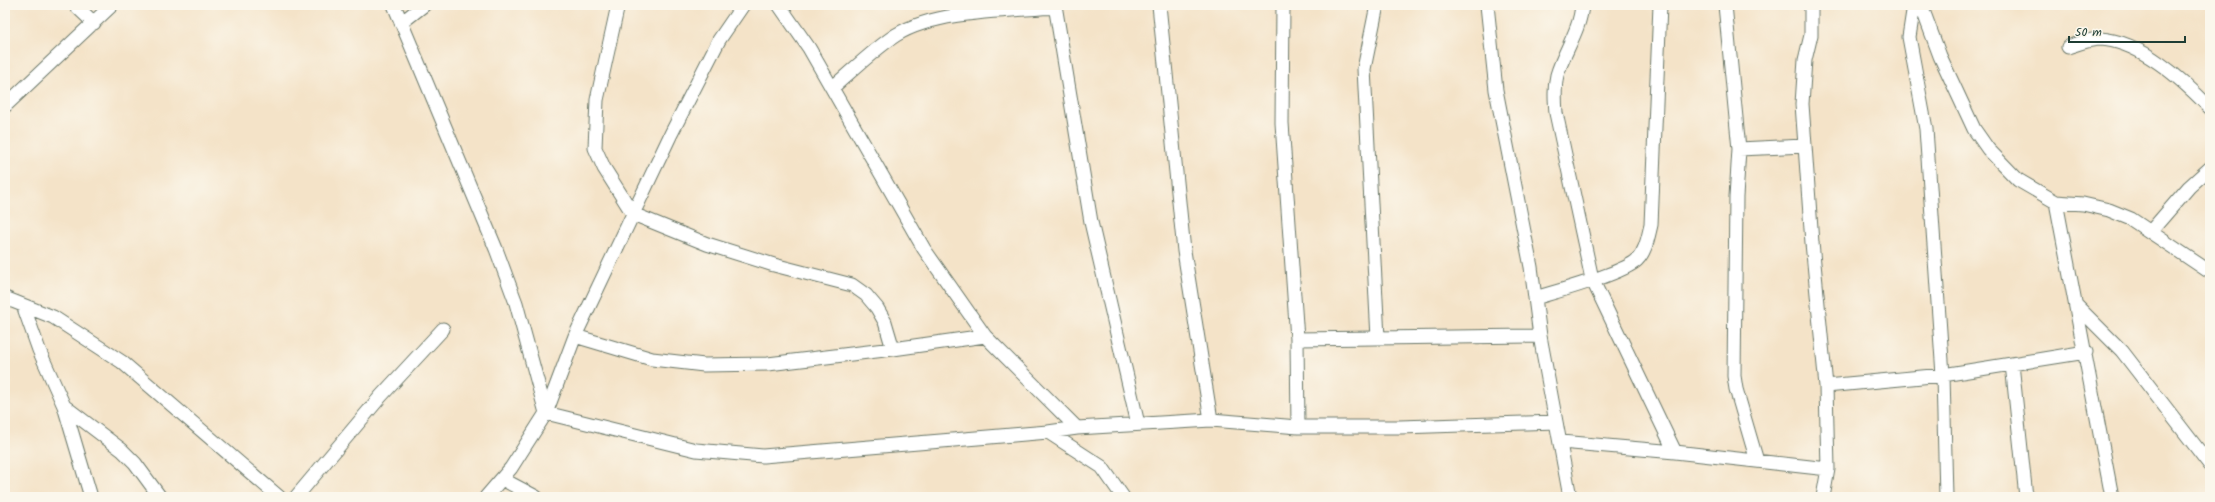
<svg xmlns="http://www.w3.org/2000/svg" width="2215" height="502" font-family="Kalam,sans-serif">
  <rect width="100%" height="100%" fill="#fbf7ec"/>
  <filter id="ink" filterUnits="userSpaceOnUse"><feTurbulence type="fractalNoise" baseFrequency=".025" numOctaves="2"/><feDisplacementMap in="SourceGraphic" scale="8" xChannelSelector="R" yChannelSelector="G"/><feConvolveMatrix kernelMatrix="1 2 1 2 8 2 1 2 1" color-interpolation-filters="sRGB"/></filter>
  <filter id="wash" filterUnits="userSpaceOnUse"><feTurbulence type="fractalNoise" baseFrequency=".012" numOctaves="4" result="noise"/><feDisplacementMap in="SourceGraphic" scale="16" xChannelSelector="R" yChannelSelector="G"/><feGaussianBlur stdDeviation="0.9" result="paint"/><feColorMatrix in="noise" values="0 0 0 0 0 0 0 0 0 0 0 0 0 0 0 0 0 1.4 0 .05"/><feComposite in="paint" operator="in"/></filter>
  <g filter="url(#wash)">
    <rect width="100%" height="100%" fill="#f4e3c8"/>
  </g>
  <g filter="url(#ink)">
    <g fill="none" stroke-linecap="round" stroke-linejoin="round">
      <defs>
        <path id="street" d="M75,5L94,23
          M394,5L496,249L516,303L546,413
          M618,5L597,100L595,148L604,168L633,214L707,244L774,265L852,285L866,295L877,308L885,322L893,349
          M779,5L809,48L924,249L985,336L1077,428
          M1055,5L1091,222L1138,424
          M1159,5L1184,251L1211,420
          M1283,5L1282,123L1297,339L1298,427
          M1377,5L1364,69L1378,338
          M1487,5L1496,90L1531,267L1540,336L1570,497
          M1582,5C1580,31 1564,51 1557,75C1554,88 1555,100 1556,113L1592,279L1675,452
          M1725,5L1739,149L1736,197L1734,376L1736,389L1757,461
          M1811,5V35L1805,60L1802,104L1812,243L1826,386L1828,469
          M1914,5L1909,37L1926,129L1943,375L1946,497
          M1921,5L1940,56L1974,129L1988,149L2018,180L2056,202L2083,204L2109,210L2131,219L2210,272
          M401,23L424,5
          M2068,47C2077,44 2090,39 2100,39C2141,41 2183,80 2210,108
          M832,88C853,70 873,50 896,35C936,10 1008,11 1055,7
          M5,106L112,5
          M1739,149L1804,146
          M2056,202L2112,497
          M2151,231L2189,187L2210,168
          M5,298L53,317L122,362L279,497
          M1535,298C1558,291 1622,274 1637,260C1646,251 1648,237 1651,225L1660,5
          M23,305L39,350L64,406L91,497
          M2077,306L2122,351L2210,465
          M575,336L652,359L704,365L768,364L893,349L985,336
          M1297,339L1540,336
          M2012,364L2026,497
          M1826,386L1943,375L2086,352
          M64,406L122,450L135,463L160,497
          M546,413L696,450L763,456L1048,432L1077,428L1211,420L1298,427H1400L1556,422
          M1048,432L1102,467L1123,497
          M1561,442L1675,452L1828,469L1823,497
          M502,479L536,497
          M296,497L381,396L443,329
          M486,497L511,468L546,413L575,336L671,134L719,40L743,5"/>
      </defs>
      <use href="#street" stroke="#6a7768" stroke-width="15"/>
      <use href="#street" stroke="#fff" stroke-width="13"/>
    </g>
  </g>
  <rect width="2215" height="502" fill="none" stroke="#fbf7ec" stroke-width="20"/>
  <path d="M2069 36v6h116v-6" fill="none" stroke="#1f3d34" stroke-width="2"/>
  <text x="2075" y="36" font-size="12" fill="#1f3d34" stroke="#fbf7ec" stroke-width="3" paint-order="stroke">50 m</text>
</svg>
